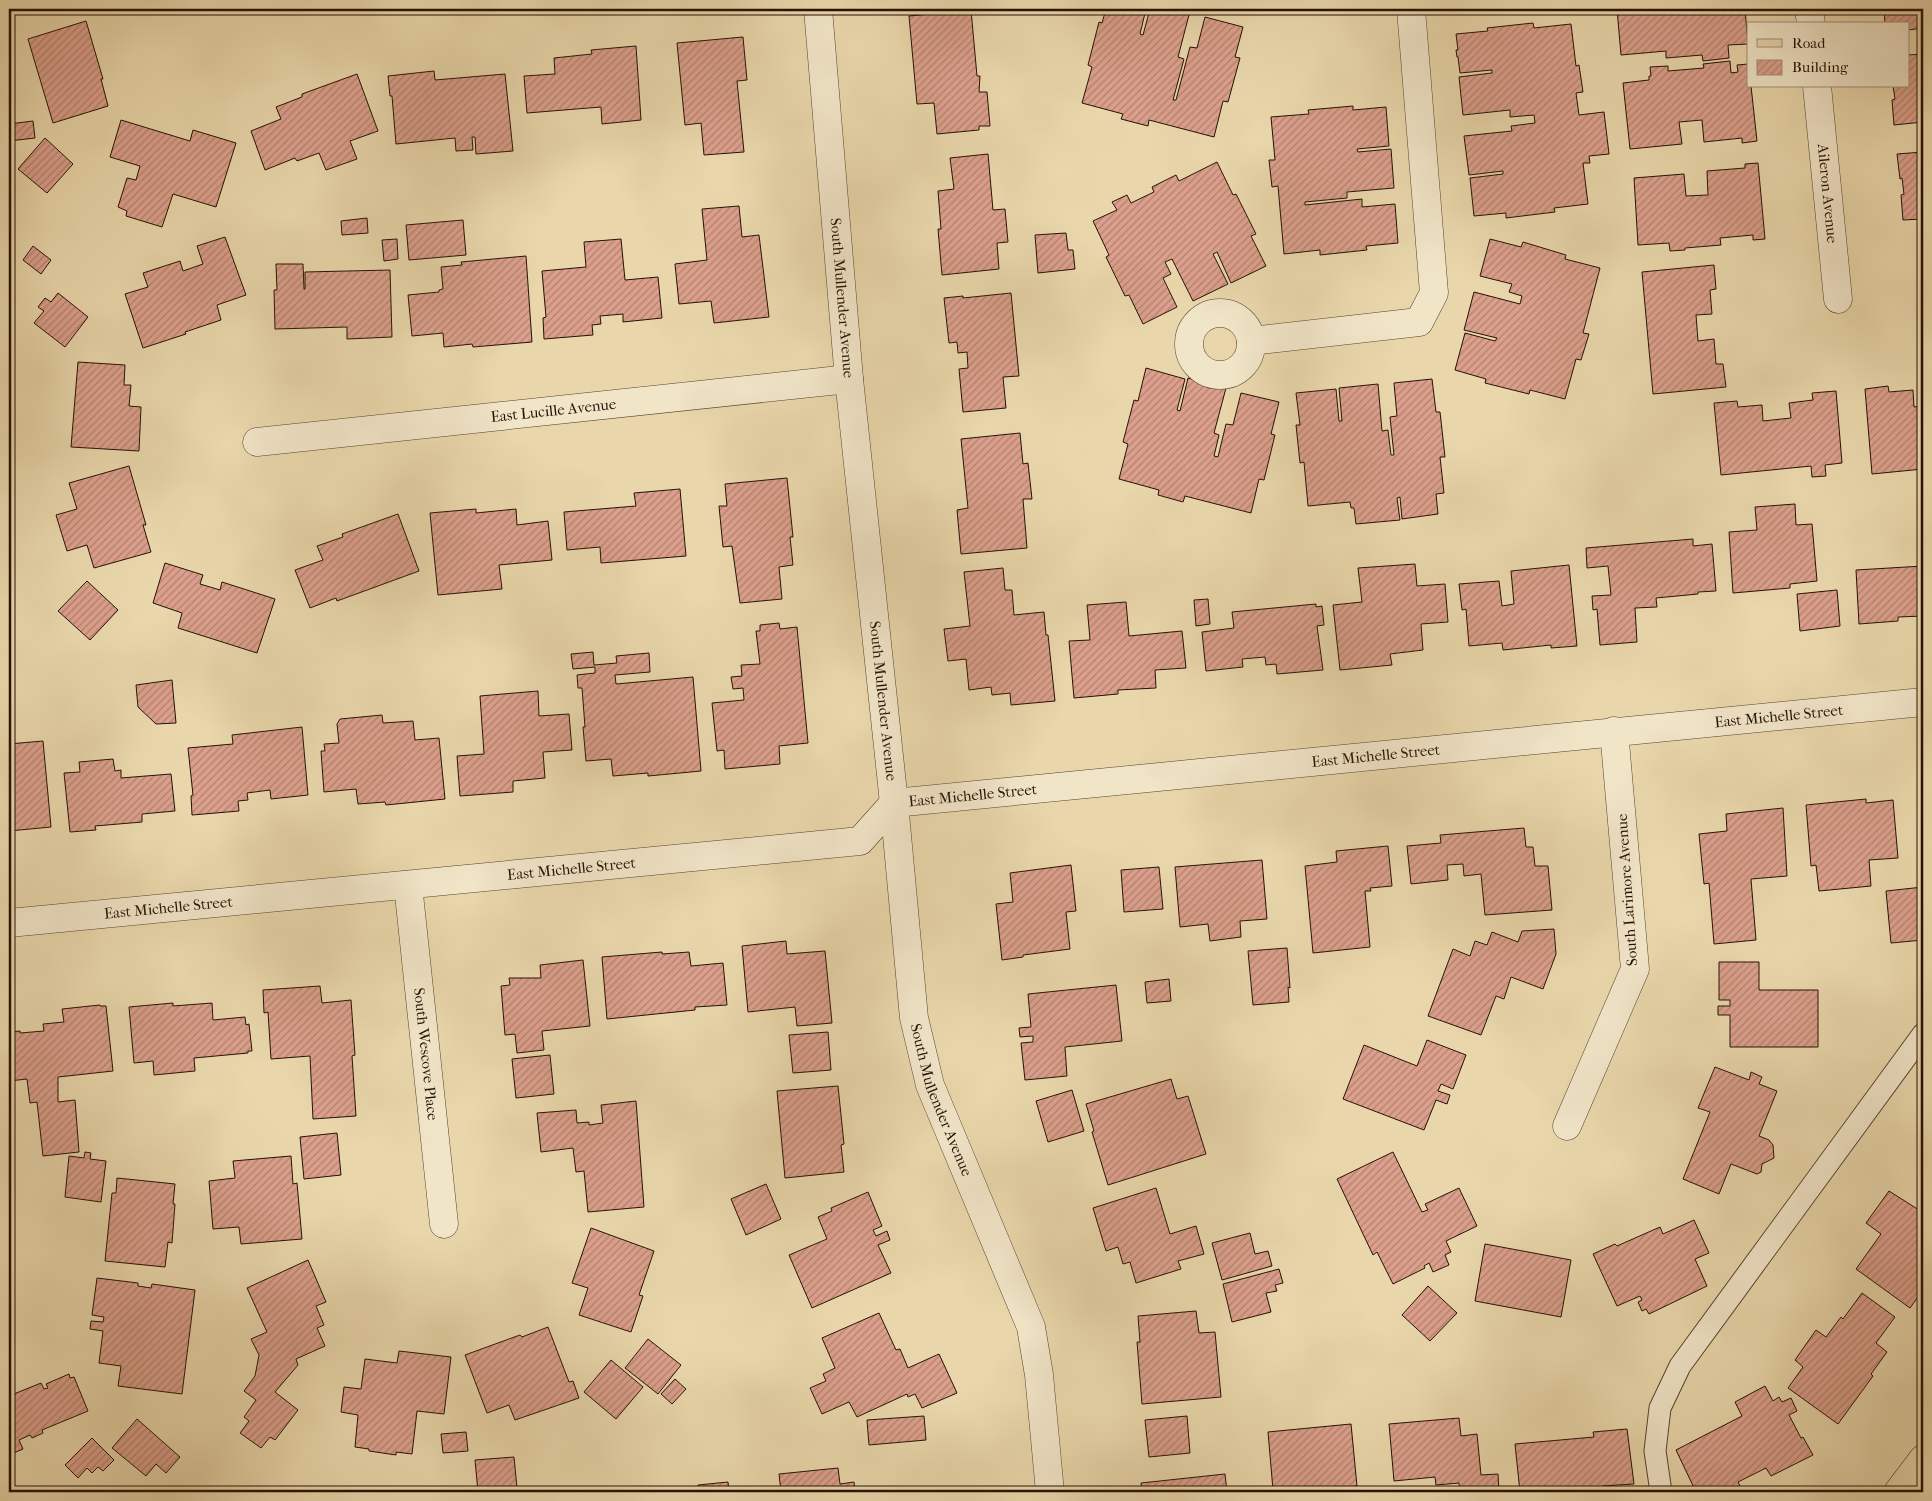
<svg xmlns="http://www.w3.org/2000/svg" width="1932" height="1501" font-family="'IM FELL French Canon',serif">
  <defs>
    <pattern id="building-hatch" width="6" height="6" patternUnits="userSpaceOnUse" patternTransform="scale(1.25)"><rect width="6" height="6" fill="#dca08c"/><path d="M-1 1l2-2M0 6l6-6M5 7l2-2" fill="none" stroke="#b28170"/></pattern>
  </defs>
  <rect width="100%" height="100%" fill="#e9d7ab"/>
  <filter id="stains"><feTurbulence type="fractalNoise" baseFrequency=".004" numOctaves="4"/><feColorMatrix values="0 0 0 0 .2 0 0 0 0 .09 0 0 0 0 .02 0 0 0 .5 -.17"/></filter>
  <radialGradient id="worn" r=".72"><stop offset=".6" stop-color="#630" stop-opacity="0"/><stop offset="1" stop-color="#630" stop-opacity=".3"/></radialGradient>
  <path fill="url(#building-hatch)" stroke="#251105" d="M1106,9H1146L1140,34L1143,35L1150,9H1180L1190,11L1178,57L1184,59L1173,100H1176L1190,47L1197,48L1205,17L1243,27L1235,57L1240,58L1228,102L1223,101L1214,137L1149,120L1148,126L1121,119L1123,114L1082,103L1092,67L1088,65L1099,22L1102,23Z
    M1617,9H1745L1748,44L1728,45L1729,58L1703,61L1702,55L1666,58V51L1621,55Z
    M1884,9H1923V28L1908,30V24H1885Z
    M971,10L977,76H980L979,92H987L990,126H979V130L937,134L934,103L917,104L909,16Z
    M86,21L103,79H101L108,106L53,123L28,39Z
    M1533,23L1534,28L1571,24L1576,66L1579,65L1583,92L1576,93L1579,115L1604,112L1609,154L1589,156L1590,163H1583L1588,204L1554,208L1555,212L1506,218V213L1474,216L1470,178L1503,174V171L1469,175L1464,136L1512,131L1511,126L1535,123L1534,115L1510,117V110L1463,115L1459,77L1492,73V70L1460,73L1458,57H1457L1456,50H1458L1456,34L1488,31L1487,28Z
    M743,37L747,80L737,81L744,152L704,155L701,123L685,125L677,43Z
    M636,46L641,120L602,124L601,107L527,113L524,76L555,74L554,58L592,54L591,50Z
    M1923,54V122L1894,125L1892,100L1895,99L1893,86H1908V55Z
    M1730,61L1731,73L1738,72L1737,65L1748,64V86H1751L1757,141L1742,143V138L1704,142L1702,120L1679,122L1682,144L1630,149L1623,83L1649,80V76H1651L1650,67L1668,66V71L1704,68L1703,64Z
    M434,71L435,80L505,74L513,151L476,154L475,137H472L473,150L456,151L455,138L396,144L392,96H390L388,76Z
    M357,74L378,131L350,141L357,159L326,170L319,153L297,161L295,158L265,170L251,131L281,119L276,107L302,97V94Z
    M1353,106V110L1386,107L1389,146L1357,149L1358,152L1391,149L1394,188L1347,192V198L1305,202V205L1362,199V207L1395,204L1398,243L1366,246L1367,250L1320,255V250L1284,254L1278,186L1272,187L1269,160H1275L1271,117L1309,114L1308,110Z
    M121,120L190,141L193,130L236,143L216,207L173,194L162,227L126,216L127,211L118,207L127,178L136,180L140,166L110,157Z
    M33,121L35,138L9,141V124Z
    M45,138L73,164L47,193L18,169Z
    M1923,152V219L1903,220L1901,195L1904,194L1902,178L1900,179L1897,154Z
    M988,154L993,210L1005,209L1008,242L997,243L999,269L942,275L938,229H941L938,191L954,189L950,158Z
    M1217,162L1233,195L1236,194L1256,234L1251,236L1266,266L1231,283L1217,252L1213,254L1228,284L1193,301L1172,259L1165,262L1171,274L1163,278L1177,307L1143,324L1129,295L1125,296L1106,257L1109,255L1093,221L1117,210L1112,202L1127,195L1131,203L1154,192L1152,187L1176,175L1179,181Z
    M1758,163L1765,239L1753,240V235L1720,238L1721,245L1685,248V250L1670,251L1669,243L1638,245L1634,178L1684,174L1686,196L1708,195L1707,171L1745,168V164Z
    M739,206L742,237L759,235L769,317L714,323L711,301L679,304L675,264L707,260L702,209Z
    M367,218L368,233L342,235L341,221Z
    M463,220L466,255L409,260L406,225Z
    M1066,233L1068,250H1073L1075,269L1038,273L1035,235Z
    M225,237L246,295L217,305L221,320L185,332L186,334L143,348L125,294L148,287L143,273L180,261L183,271L203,264L197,246Z
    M397,239L398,259L384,261L382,240Z
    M621,239L625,280L658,277L662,318L623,322V314L600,316L601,324L592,325L593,335L544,339L543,318L546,317L542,271L586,267L584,242Z
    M1490,239L1521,247L1523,242L1566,255L1565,259L1600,268L1583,333L1589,334L1581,360L1576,359L1565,399L1530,390L1529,394L1485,383L1486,379L1455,370L1465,333L1495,341L1497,338L1464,330L1474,292L1520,304L1522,296L1509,292L1512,284L1480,276Z
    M33,246L51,260L41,274L23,260Z
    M526,256L532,342L473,347L472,344L444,347L443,333L412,336L408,295L439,292V290L443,289L441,267L462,265L461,262Z
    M276,264H303L304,289H305V272L390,270L392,337L347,339V327L275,329L274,290H277Z
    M1714,265L1716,289L1710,290L1712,314L1696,315L1698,341L1714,339L1716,364H1723L1726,387L1653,394L1642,272Z
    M58,293L88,317L65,347L34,323L44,311L38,307L45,298L51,302Z
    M1011,293L1019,376L1003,377L1006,408L963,412L959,369L968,368L967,352L958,353L957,342L949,343L944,298L963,296V298Z
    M78,362L125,365L124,385H131L129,406L141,407L139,451L71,447Z
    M1146,368L1185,379L1177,410L1180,411L1188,378L1226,388L1214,433L1219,435L1214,456L1218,457L1226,424L1233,425L1241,393L1279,402L1271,434L1275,435L1264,480L1259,479L1251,513L1185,496L1183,502L1158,495L1159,490L1119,479L1128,444L1123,442L1134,400L1138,401Z
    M1432,379L1436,412H1440L1445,457H1440L1444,493L1436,494L1438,514L1402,519L1400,497L1397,498L1400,520L1356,524L1354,508H1351L1350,502L1308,506L1304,462L1300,463L1296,425H1300L1296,393L1336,389L1339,421H1342L1339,388L1378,384L1382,431L1388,430L1391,455H1394L1390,417L1397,416L1394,383Z
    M1888,386L1889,392L1913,390L1914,407L1923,406V469L1872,474L1865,389Z
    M1836,391L1842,463L1825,465L1826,476L1812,477L1811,466L1721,475L1714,403L1737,401L1738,407L1762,405L1763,421L1791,418L1789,403L1813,400L1812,393Z
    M1020,433L1023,464L1028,463L1032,499H1023L1027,548L961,554L957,510L968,508L961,439Z
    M129,466L146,525H143L151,552L94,568L87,545L67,551L56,515L77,509L69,483Z
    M787,478L793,537H790L793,565L779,567L782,599L740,603L732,546L723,547L719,506H727L725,484Z
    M680,489L686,556L601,563L600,547L567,550L564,512L636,506L634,493Z
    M1795,504L1796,525L1812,524L1817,581L1790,584V588L1733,593L1729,532L1757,530L1755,507Z
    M476,509V513L516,509L517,525L548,521L552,560L499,565L502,589L438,595L430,513Z
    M398,514L419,571L337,601L336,598L310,608L295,570L323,560L317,546L343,537L342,534Z
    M1693,539V546L1712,544L1716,591L1698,592V594L1656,598L1657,607L1635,608L1637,642L1600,645L1597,609L1593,610L1592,596L1611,595L1608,566L1587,568L1586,548Z
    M165,563L203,575L200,584L220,590L222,582L275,599L257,653L178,628L182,613L153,603Z
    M1415,564L1417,586L1445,584L1448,622L1421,624L1423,650L1390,654L1392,665L1340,670L1333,605L1362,602L1358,568Z
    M1569,565L1577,646L1551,648V645L1503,650L1502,643L1469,646L1466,609L1462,610L1459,584L1499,581L1502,606L1514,604L1511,571Z
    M1923,566V616L1898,617V621L1859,624L1856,570Z
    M1003,568L1005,590H1012L1014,615L1044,612L1046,635H1048L1055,701L1011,705L1010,693L992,695L991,687L969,690L966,659L948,661L944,629L970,626L964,572Z
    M87,581L118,610L90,640L58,611Z
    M1837,590L1840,626L1800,631L1797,594Z
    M1208,599L1210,624L1196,626L1194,600Z
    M1126,602L1129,636L1182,631L1186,668L1155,670L1156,688L1118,690V694L1074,698L1069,641L1090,640L1087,605Z
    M1316,604V607L1322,606L1324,625L1317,626L1323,670L1277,674L1276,664L1266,665L1265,657L1242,659L1243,667L1206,671L1202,632L1234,628L1232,612Z
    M779,623L780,629L797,627L808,743L779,746L780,764L725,769L724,750L717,751L712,703L744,700L743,688L733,689L731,677L742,676L741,665L760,664L756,631H760V625Z
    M593,652L594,665L617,663L616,656L649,653L650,672L615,675L616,684L693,677L701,771L648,776V773L613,776L611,759L586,761L583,727H585L582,688H578L577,675L595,673V667L573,669L571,654Z
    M172,680L176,723L156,724L138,707L136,685Z
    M538,691L539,716L569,714L572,750L543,752L545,778L513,781V792L460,796L457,756L484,754L480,696Z
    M382,715L383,723L413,721L415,740L439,738L445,799L386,805L385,802L358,804L356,789L324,792L321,751H325L324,744L339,743L337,724L340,719Z
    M302,727L308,795L271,799L270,790L247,793L248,800L238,801L239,811L192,815L191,796L193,795L188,748L233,744L232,735Z
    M43,741L51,827L9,831V744Z
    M113,759L115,771L121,770V778L171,774L175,811L142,814V822L95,826L96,830L70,832L64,773L80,772L79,762Z
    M1866,799V803L1893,800L1898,858L1869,860L1871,886L1819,891L1816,865L1811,866L1806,805Z
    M1783,808L1787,876L1751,879L1756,940L1714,944L1709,883L1704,884L1699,834L1727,831L1726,814Z
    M1524,828L1526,847H1533L1535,866H1548L1552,910L1485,915L1481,874L1464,876L1463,864L1447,865L1448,880L1411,884L1407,846L1441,843L1440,835Z
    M1388,846L1392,886L1370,888L1371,891H1365L1370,947L1313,953L1305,866L1337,862L1336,851Z
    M1262,860L1267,919L1240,921L1241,937L1210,941L1208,924L1180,927L1175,867Z
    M1071,865L1076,911L1066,912L1070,949L1023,955V957L1002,960L996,904L1013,902L1010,873Z
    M1159,867L1163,909L1124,912L1121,870Z
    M1923,887V940L1891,943L1886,891Z
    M1554,929L1556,954L1543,989L1511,977L1504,999L1496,996L1481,1035L1428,1016L1453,949L1470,956L1475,941L1487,945L1492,932L1518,942L1522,931Z
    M786,941L787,954L825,951L832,1023L797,1026L795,1007L748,1012L742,946Z
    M1287,948L1290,988L1288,987L1289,1002L1253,1005L1248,951Z
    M662,952V954L689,952L691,966L723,963L727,1005L695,1007V1010L607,1019L602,957Z
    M583,960L590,1026L542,1031L544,1050L517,1053L515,1034L505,1035L501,986L510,985L509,978H541L540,965Z
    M1719,962H1759V990H1818V1047H1730V1015H1718V1006H1730V1000H1719Z
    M1169,979L1171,1001L1147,1003L1145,982Z
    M1116,985L1122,1041L1065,1047L1067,1076L1025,1080L1021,1043L1033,1042V1036L1020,1037L1019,1028L1031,1027L1028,994Z
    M320,986L322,1003L351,1000L355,1055L352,1056L356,1116L313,1119L310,1056L271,1059L268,1012L264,1013L263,990Z
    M173,1003V1006L212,1003L213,1020L245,1017L246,1025L249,1024L252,1051H248V1053L194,1058L195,1071L154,1075L153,1061L134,1063L129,1007Z
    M100,1005V1006H106L113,1071L58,1077V1102L75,1100L79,1152L43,1156L37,1102L30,1103L27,1079L9,1081V1032L20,1031V1033L44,1031L43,1024L64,1022L62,1009Z
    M828,1032L831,1070L793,1073L789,1035Z
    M1427,1040L1466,1055L1453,1089L1441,1084L1438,1091L1450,1095L1447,1104L1436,1100L1424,1130L1343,1099L1364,1045L1417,1066Z
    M550,1055L554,1094L516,1098L512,1059Z
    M1715,1067L1749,1080L1751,1072L1762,1077L1759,1084L1777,1091L1759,1136L1769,1140L1773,1145L1774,1158L1762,1164L1761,1172L1757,1174L1731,1164L1719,1194L1683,1179L1710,1112L1698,1108Z
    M1171,1079L1177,1099L1188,1096L1206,1154L1108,1185L1092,1132L1094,1131L1086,1104Z
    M838,1086L844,1144L841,1145L844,1172L785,1178L777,1091Z
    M1072,1090L1084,1131L1048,1142L1036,1101Z
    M636,1101L644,1207L588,1212L584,1171L576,1172L573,1148L541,1152L537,1113L576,1110L577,1123L589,1122V1125L603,1123L601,1105Z
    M337,1133L341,1175L304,1179L300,1137Z
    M85,1152L91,1153L90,1159L106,1161L101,1202L65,1197L69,1156L84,1158Z
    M1393,1152L1422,1212L1428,1210L1425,1204L1459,1188L1477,1226L1446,1241L1451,1252L1445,1255L1449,1265L1433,1272L1429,1263L1424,1266L1425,1268L1393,1284L1377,1252L1373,1255L1337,1179Z
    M291,1156L293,1184L297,1183L302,1239L241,1244L239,1227L213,1229L209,1181L235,1178L233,1161Z
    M117,1178L175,1184L173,1204H175L172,1243L168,1242L165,1267L105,1261L112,1193H116Z
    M766,1184L781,1219L746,1235L731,1199Z
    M1156,1188L1170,1234L1196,1226L1204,1254L1178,1261L1181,1269L1136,1283L1130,1262L1123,1264L1118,1247L1106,1251L1093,1208Z
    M1889,1191L1919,1210L1923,1205V1290L1910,1308L1856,1269L1881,1234L1866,1223Z
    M868,1192L882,1226L873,1230L876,1236L887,1231L890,1240L878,1245L891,1273L812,1308L789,1255L827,1239L818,1217L832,1211L831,1208Z
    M1694,1220L1709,1253L1695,1259L1707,1286L1649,1314L1646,1309L1642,1311L1638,1302L1642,1300L1640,1296L1617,1306L1593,1254L1615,1244L1617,1246L1660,1227L1663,1234Z
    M591,1228L654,1251L639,1295L643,1296L631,1332L579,1315L588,1288L572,1283Z
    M1250,1233L1255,1254L1268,1251L1272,1266L1222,1280L1212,1243Z
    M1485,1244L1571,1260L1561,1317L1475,1301Z
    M308,1260L326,1302L316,1306L324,1325L317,1328L325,1346L296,1359L298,1365L275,1392L298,1410L275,1440L270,1437L261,1448L240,1433L249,1421L244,1417L256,1400L244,1391L255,1376L259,1355L251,1339L267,1332L247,1288Z
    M1279,1269L1283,1283L1275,1285L1277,1291L1266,1293L1271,1312L1232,1322L1223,1284Z
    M97,1278L138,1283V1286L151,1288L152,1284L195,1290L182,1394L118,1386L121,1366L99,1363L103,1331L90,1329L91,1321L103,1322L104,1317L92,1315Z
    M1428,1286L1457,1313L1430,1341L1402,1315Z
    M1862,1293L1895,1317L1876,1343L1887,1352L1871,1374L1873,1376L1838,1424L1788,1388L1803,1367L1795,1360L1816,1330L1826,1337L1841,1317L1843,1319Z
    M1196,1311L1199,1333L1215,1332L1221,1397L1142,1404L1137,1342H1140L1138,1316Z
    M879,1313L896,1350L900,1349L908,1368L939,1354L957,1393L922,1408L915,1394L908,1397L907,1394L857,1417L849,1402L822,1414L810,1388L826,1381L823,1374L835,1368L822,1338Z
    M548,1327L569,1382L573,1381L579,1398L515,1420L509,1405L487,1413L465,1355L520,1335L522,1337Z
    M648,1339L681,1365L658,1394L625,1368Z
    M399,1351L451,1357L444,1414L417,1411L412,1454L396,1452V1455L369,1451V1449L355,1447L358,1415L341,1412L344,1387L361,1389L365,1359L397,1363Z
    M611,1360L643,1387L616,1419L584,1392Z
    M69,1374L70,1378L74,1377L88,1411L42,1430L43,1433L32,1438L30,1435L19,1440L23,1449L9,1455V1396L41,1383L44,1389L48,1388L46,1384Z
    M675,1379L686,1389L672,1404L661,1394Z
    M1765,1386L1773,1401L1779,1397L1782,1402L1791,1398L1797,1411L1789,1415L1801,1438L1803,1437L1813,1455L1771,1476L1766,1468L1738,1482L1743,1492H1696L1676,1450L1742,1416L1735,1402Z
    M924,1416L926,1440L869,1445L867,1420Z
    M1187,1416L1190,1453L1149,1457L1145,1420Z
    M1459,1418L1461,1436L1477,1434L1481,1475L1498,1474L1499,1492H1460L1459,1483L1436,1485L1435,1477L1394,1481L1389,1424Z
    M137,1419L180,1457L166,1473L156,1464L146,1476L112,1448Z
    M1351,1424L1357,1486L1302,1491L1301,1487L1273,1490L1268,1432Z
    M1627,1429L1634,1484L1602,1486V1492H1520L1515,1444L1594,1437L1593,1432Z
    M466,1432L468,1451L443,1453L441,1434Z
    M92,1438L114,1460L103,1471L98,1467L92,1473L87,1468L78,1478L65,1465Z
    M514,1457L517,1488L523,1487L524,1492H478L475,1460Z
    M838,1468L840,1484L854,1482L855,1492H781L779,1474Z
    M1225,1474L1227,1492H1142L1141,1483Z
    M728,1482L729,1492H698V1485Z
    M950,1489V1492H921Z
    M435,1490V1492H410Z"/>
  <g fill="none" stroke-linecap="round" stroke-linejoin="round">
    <defs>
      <path id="service" d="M1661,1492L1655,1451L1660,1408L1680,1366L1923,1034"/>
      <g id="minor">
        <path id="s1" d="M818,9L849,379L894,803L914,1018L930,1085L1031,1327L1039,1375L1050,1492"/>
        <path d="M1809,9L1811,24"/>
        <path id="s2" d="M1817,86L1838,299"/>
        <circle cx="1220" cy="344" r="31"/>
        <path d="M1251,341L1419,322L1434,293L1411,9"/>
        <path id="s3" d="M257,442L849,379"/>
        <path id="s4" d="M408,885L444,1224"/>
        <path id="s5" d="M9,923L860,841L894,803L1923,702"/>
        <path d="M1567,1126L1635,969L1614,731"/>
      </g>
      <path id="primary" d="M1898,1492L1923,1459"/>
    </defs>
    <use href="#service" stroke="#56422e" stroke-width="23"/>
    <use href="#minor" stroke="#56422e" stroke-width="29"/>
    <use href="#primary" stroke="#251105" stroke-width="29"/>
    <use href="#service" stroke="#f1e5c8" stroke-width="21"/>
    <use href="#minor" stroke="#f1e5c8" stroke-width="28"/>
    <use href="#primary" stroke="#e9d7ab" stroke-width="28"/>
  </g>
  <g text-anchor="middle" stroke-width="4" stroke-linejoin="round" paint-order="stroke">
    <g font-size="15" fill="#251105" stroke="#f1e5c8">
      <text dy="5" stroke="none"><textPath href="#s2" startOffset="108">Aileron Avenue</textPath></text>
      <text dy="5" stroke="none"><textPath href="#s1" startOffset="290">South Mullender Avenue</textPath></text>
      <text dy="5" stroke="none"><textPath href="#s3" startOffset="298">East Lucille Avenue</textPath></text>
      <text dy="5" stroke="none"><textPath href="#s1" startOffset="695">South Mullender Avenue</textPath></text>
      <text dy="5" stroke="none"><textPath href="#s5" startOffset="1795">East Michelle Street</textPath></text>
      <text dy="5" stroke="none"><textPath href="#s5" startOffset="1390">East Michelle Street</textPath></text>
      <text dy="5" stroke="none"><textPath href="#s5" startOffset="985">East Michelle Street</textPath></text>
      <text dy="5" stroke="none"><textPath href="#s5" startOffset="565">East Michelle Street</textPath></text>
      <text transform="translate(1627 890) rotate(-94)" y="5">South Larimore Avenue</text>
      <text dy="5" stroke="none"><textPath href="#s5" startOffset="160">East Michelle Street</textPath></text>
      <text dy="5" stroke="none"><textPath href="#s4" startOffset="170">South Wescove Place</textPath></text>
      <text dy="5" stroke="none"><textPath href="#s1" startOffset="1100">South Mullender Avenue</textPath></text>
    </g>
  </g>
  <rect width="1932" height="1501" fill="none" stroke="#e9d7ab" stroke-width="30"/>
  <rect x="10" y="10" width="1912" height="1481" fill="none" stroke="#251105" stroke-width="2.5"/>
  <rect x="15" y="15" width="1902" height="1471" fill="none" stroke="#251105"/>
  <rect x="1747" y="22" width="162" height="65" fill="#f1e5c8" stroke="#9f907a"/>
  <rect x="1757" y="39" width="25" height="8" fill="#e9d7ab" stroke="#9f907a"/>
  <text x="1792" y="48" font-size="15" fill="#251105">Road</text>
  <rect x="1757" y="60" width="25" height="15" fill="url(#building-hatch)" stroke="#9f907a"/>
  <text x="1792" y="72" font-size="15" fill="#251105">Building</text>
  <rect width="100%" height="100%" filter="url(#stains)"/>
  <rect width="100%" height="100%" fill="url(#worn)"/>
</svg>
